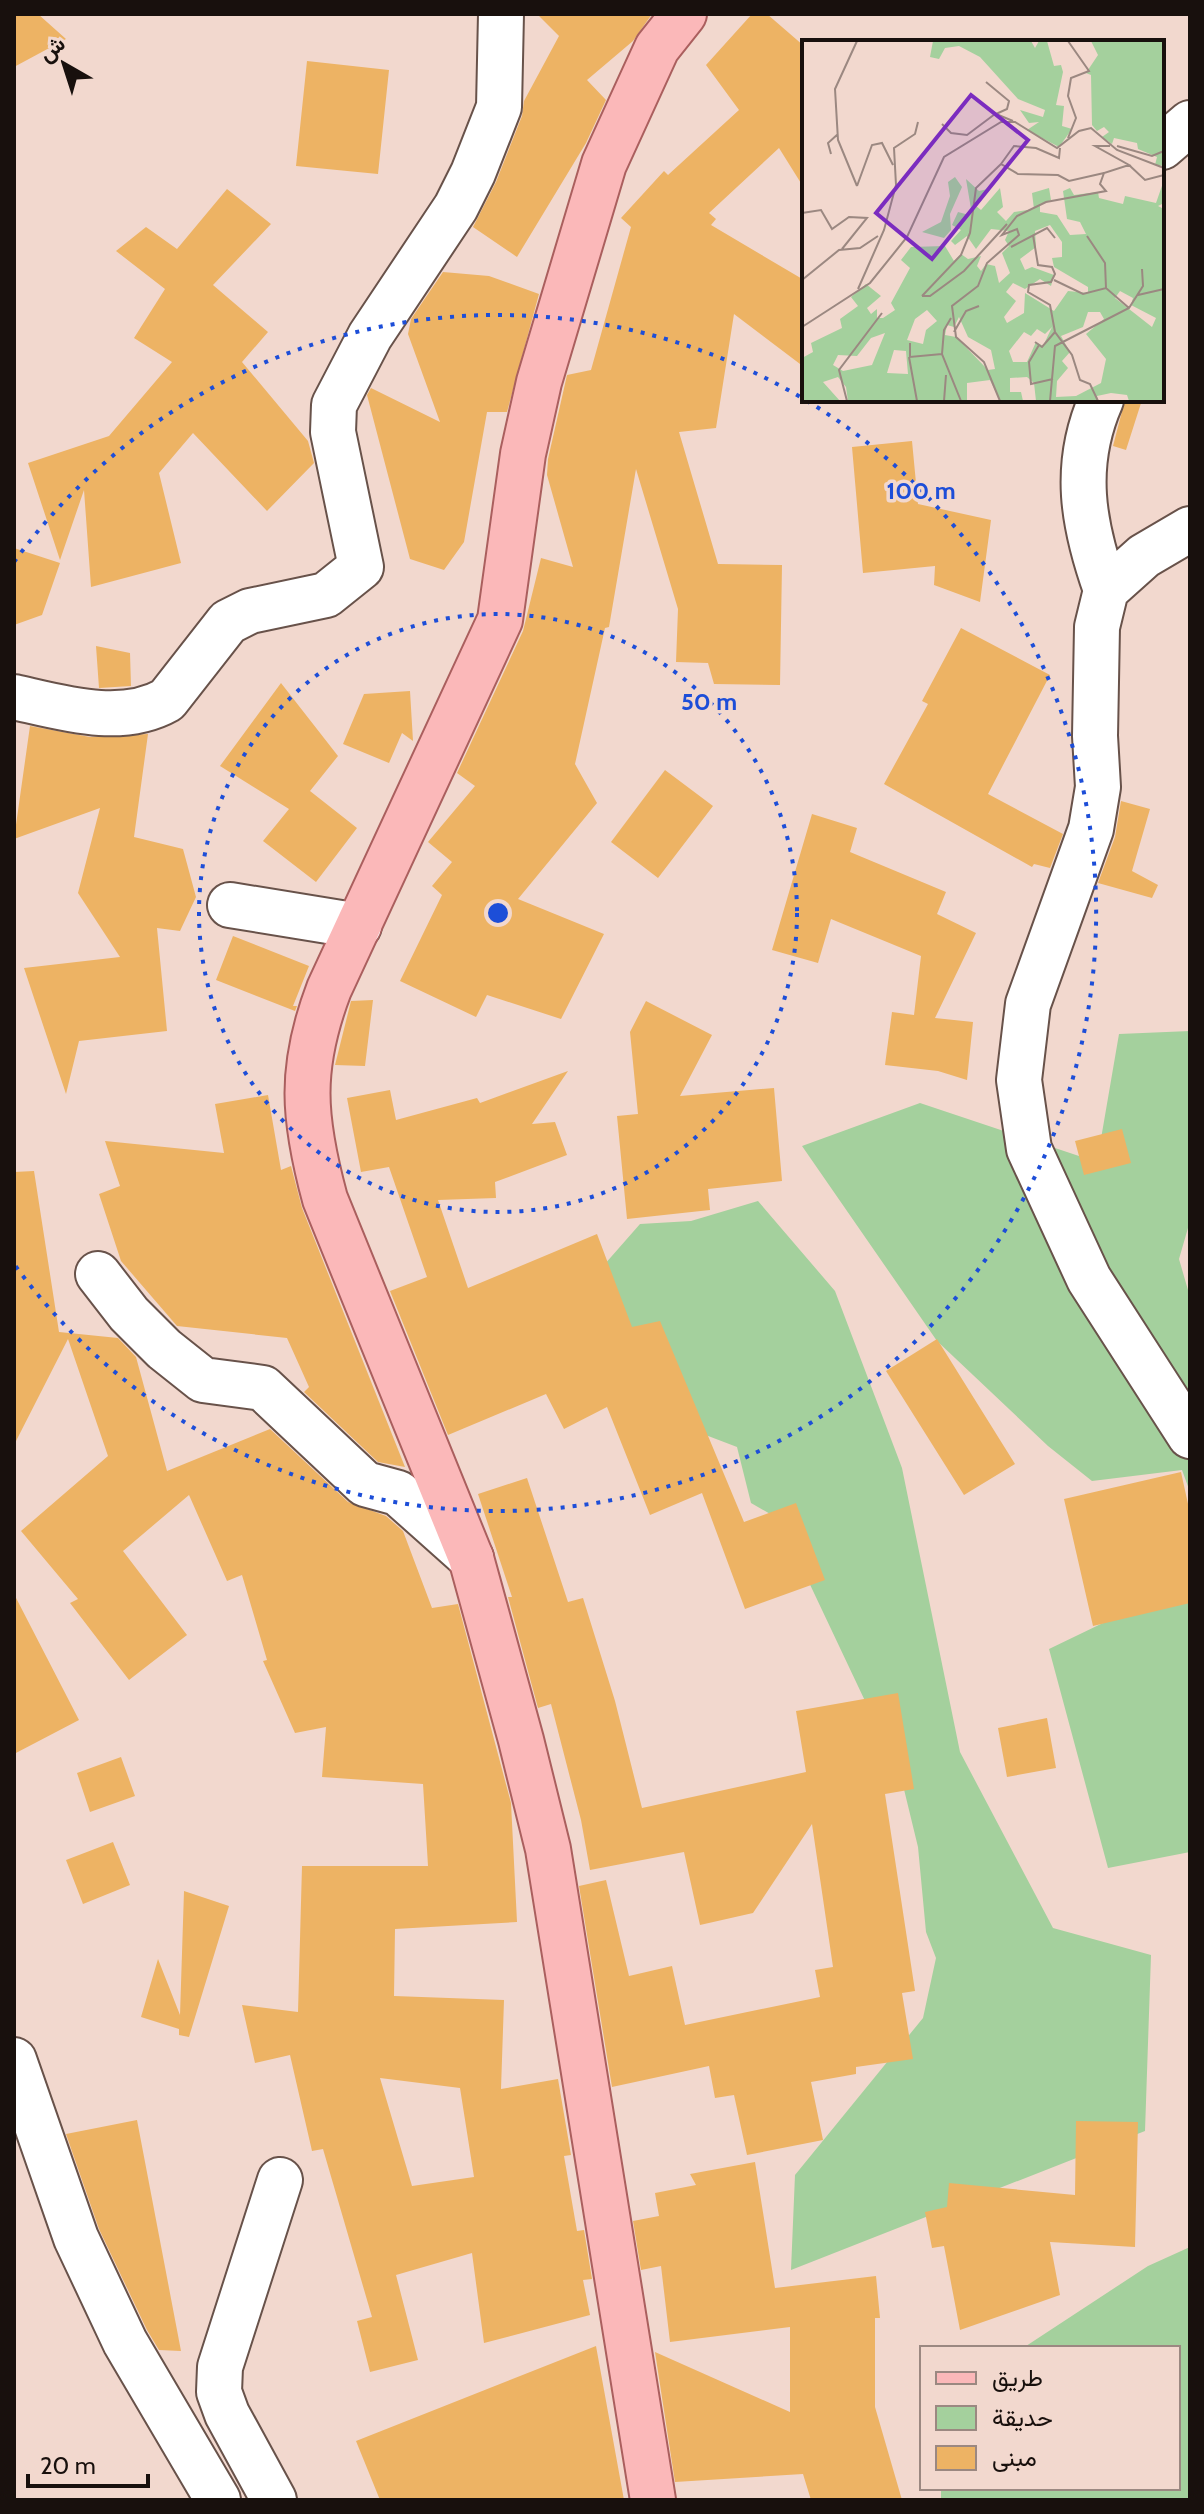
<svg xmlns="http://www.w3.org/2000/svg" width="1204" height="2514" font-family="Cabin,Vazirmatn,sans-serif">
  <rect width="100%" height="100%" fill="#f2d8ce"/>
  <path fill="#a4d09d" d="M1190,1031V1221L1179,1259L1190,1297V1492L1182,1470L1092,1481L1048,1446L937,1341L802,1146L920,1103L1097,1162L1119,1034Z
    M758,1201L835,1291L902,1468L960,1752L1053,1928L1151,1955L1145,2131L791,2270L795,2175L923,2018L936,1958L926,1932L918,1847L901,1777L779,1519L751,1503L737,1447L669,1421L604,1265L640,1224L691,1221Z
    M1190,1581V1852L1108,1868L1049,1649Z
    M1190,2247V2500H941V2488H1178V2348H1023L1148,2266Z"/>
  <path fill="#edb364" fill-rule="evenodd" d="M14,14H38L66,39L14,67Z
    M537,14H652L633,41L587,80L606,100L586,143L517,257L473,227L496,182L522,116L524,101L559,36Z
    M752,14H767L804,46V188L779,148L709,213L716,219L711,225L804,280V367L734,314L716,428L679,432L718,564L782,565L780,685L714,684L708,663L676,662L678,609L636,469L609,627L605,628L575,764L597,803L518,899L604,934L561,1019L487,995L476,1017L400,981L442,895L432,886L452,862L428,842L475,786L457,773L523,631L541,558L573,567L547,475L548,459L567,375L591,370L631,227L621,218L664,171L668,175L739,110L706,65Z
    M307,61L389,70L378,174L296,166Z
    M227,189L271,224L213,285L268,332L242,362L308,441L314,463L267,511L193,433L159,473L181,563L91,587L84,490L60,560L28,463L109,436L172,362L134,338L165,289L116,251L146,227L177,249Z
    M443,272L489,276L539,294L507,412H487L464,542L444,570L410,559L367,395L371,388L440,422L408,334L411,319Z
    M1125,400H1142L1126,450L1113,446Z
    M912,441L918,504L991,520L980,602L934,585L935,566L863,573L852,447Z
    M14,548L60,563L42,615L14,625Z
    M961,628L1050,675L988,794L1063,834L1050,868L1034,864L1032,867L884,784L928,704L922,701Z
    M96,646L130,653L131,686L99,688Z
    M281,683L338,756L310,791L357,828L316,882L263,841L289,809L220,766Z
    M410,691L413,741L402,733L389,763L343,744L364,694Z
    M30,726L90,737L148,734L134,837L183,849L196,897L180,931L157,928L167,1031L79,1041L66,1094L24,968L120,957L78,893L100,808L14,839Z
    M665,770L713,806L658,878L611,842Z
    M1121,801L1150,809L1132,871L1158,885L1152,898L1098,883L1115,837Z
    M812,814L857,828L850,852L946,892L937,914L976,933L935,1018L973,1022L967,1080L938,1071L885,1065L892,1012L914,1015L921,956L831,919L818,963L772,950Z
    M233,936L309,966L293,1006H297L295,1011L216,980Z
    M373,1000L365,1066L335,1065L351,1001Z
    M646,1001L712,1035L680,1096L774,1088L782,1181L708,1189L710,1210L627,1219L617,1116L638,1114L630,1032Z
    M568,1071L532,1124L555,1122L567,1155L495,1182L496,1198L438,1200L468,1288L597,1234L632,1327L660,1321L744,1522L796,1503L825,1580L745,1609L702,1493L650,1515L607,1407L564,1429L546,1394L448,1435L390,1291L427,1277L389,1167L361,1172L347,1098L390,1090L396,1120L477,1098L480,1103Z
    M268,1095L281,1170L291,1166L302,1208L405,1467L378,1462L304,1392L309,1387L287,1338L177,1326L121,1261L99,1194L120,1186L105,1141L224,1153L215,1104Z
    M1122,1129L1131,1163L1084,1175L1075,1141Z
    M34,1171L59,1332L118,1338L136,1357L167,1471L270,1429L348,1502L386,1516L403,1531L432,1608L458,1604L511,1803L517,1922L395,1929L394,1996L504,2000L501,2089L558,2079L571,2155L564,2156L577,2231L584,2230L592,2279L583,2280L590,2315L484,2343L472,2253L396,2275L418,2360L370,2372L357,2321L372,2317L323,2149L312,2151L290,2055L255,2063L242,2005L298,2012L302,1866H428L423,1784L322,1777L326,1727L295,1733L263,1661L267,1660L242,1575L227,1581L189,1495L123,1551L187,1635L129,1680L70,1603L78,1599L21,1531L108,1456L68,1339L14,1445V1172ZM380,2078L460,2088L474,2177L412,2186Z
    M937,1339L1015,1464L964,1495L886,1371Z
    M1181,1472L1190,1513V1603L1093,1626L1064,1499Z
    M527,1478L568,1602L583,1598L615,1701L642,1808L806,1772L796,1711L898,1693L914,1789L885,1794L915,1991L902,1993L913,2059L856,2067V2074L811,2082L823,2140L747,2155L734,2095L715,2098L709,2066L612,2087L579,1886L606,1880L629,1976L672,1966L685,2025L820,1997L815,1970L833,1967L812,1824L753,1913L700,1925L684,1852L590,1870L581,1820L551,1704L538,1708L508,1597H512L478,1494Z
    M14,1594L79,1720L14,1754Z
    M1047,1718L1056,1768L1007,1777L998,1728Z
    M121,1757L135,1796L90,1812L77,1773Z
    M113,1842L130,1885L83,1904L66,1860Z
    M184,1891L229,1906L189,2037L179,2035V2029L141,2017L158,1959L180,2015Z
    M137,2120L181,2351L159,2350L147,2330L99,2229L66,2134Z
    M1076,2121L1138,2122L1135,2247L1050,2242L1060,2295L960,2330L944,2246L932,2248L925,2212L947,2207L949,2183L1075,2195Z
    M755,2162L775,2288L876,2276L880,2318H875V2407L902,2500H811L803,2474L675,2482L655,2352L790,2412V2327L670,2342L661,2266L641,2270L633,2221L659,2216L655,2193L696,2185L690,2174Z
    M596,2346L624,2500H380L356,2441Z"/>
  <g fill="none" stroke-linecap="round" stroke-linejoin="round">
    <defs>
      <path id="minor" d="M1162,147L1190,123
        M1101,400C1072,466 1083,525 1106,590
        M1190,529L1144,556L1106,590L1097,627L1095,736L1098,787L1091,829L1028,1004L1019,1080L1029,1149L1089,1279L1190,1436
        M14,697C63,708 121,726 167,700L228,622L250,611L326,595L361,567L333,432L334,405L370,336L456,207L473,173L499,107L501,14
        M230,905L359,926
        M98,1274L129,1314L164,1349L203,1380L263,1388L365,1484L398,1493L471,1558
        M14,2060L76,2238L125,2342L218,2500
        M274,2500L227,2414L219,2392L220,2367L280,2180"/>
      <path id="major" d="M653,2500L548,1849L521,1740L471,1558L325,1199C303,1118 299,1068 329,989L500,620L523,454L539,382L604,164L657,48L684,14"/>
    </defs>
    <use href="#minor" stroke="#68524a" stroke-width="48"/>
    <use href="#major" stroke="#aa5f5e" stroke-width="48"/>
    <use href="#minor" stroke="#fff" stroke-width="44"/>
    <use href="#major" stroke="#fbb8b9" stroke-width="44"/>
  </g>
  <g fill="none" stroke="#1d4ed8" stroke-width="4" stroke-dasharray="4 8">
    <circle cx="498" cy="913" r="299"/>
    <path d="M14 562A598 598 0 1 1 14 1264"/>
  </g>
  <g transform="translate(802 40)">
    <rect width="362" height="362" fill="#f2d8ce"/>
    <path d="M131,1H229L233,8L237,1H245L252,26L259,25L261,32L254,65L262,66L260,86L270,89L257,107L225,90L237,82L227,83L218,70L241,77L243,70L216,59L178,17L157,6L143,8L137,19L128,17ZM289,1H362V126L353,125L355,117L336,109L335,103L312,98L310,104L300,97L307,92L302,87L295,91L290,85L289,35L284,33L296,15ZM153,137L160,147L148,174L149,190L142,198L120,192L139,182L148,156L146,142ZM164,139L177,151L186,149L174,166L179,170L198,148L201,167L195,172L204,181L212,172L232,169L230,153L247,148L249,160L238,164V172L255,175L268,195L284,194L278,182L265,179L261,151L268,148L272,155L296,152L297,158L321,164L323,156L354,163L362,140V163L356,166L362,169V361H327L325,355L309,353L295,356L296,361H234L232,343L225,337L208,338V352H219L221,361H198L188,340L165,343V361H46L44,347L36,337L21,342L38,361H0V318L11,312L9,303L40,288L38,279L56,266L49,257L64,244L79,256L65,268L69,274L75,269V278H81L93,270L89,263L108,228L99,220L109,207L143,206L152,221L159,214L166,219L179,216L175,226L179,231L184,224L193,226L197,243L208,233L200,213L207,206L203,200L207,191L189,189L174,209L165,196L153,205L149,201L159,190L150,185L156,172L167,175L169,169ZM248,185L260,202V217L250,218L252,227L286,247V253L266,251L252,271L223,253L222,273L205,283L202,277L214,261L204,252L211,243L223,249L238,239L249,246L252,235L230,227L223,230L218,219L234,207L233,191ZM318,251L331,258L329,265L354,278L350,287L313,258ZM125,270L135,281L124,290L121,304L105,300L113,279ZM286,272H298L302,279L284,294L304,319L299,343L274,356L254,357L255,341L266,328L260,321L268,312L259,296L281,287ZM157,277L166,297L189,310L193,329L186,330L154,297L143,295L145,285L152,287ZM250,287L241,306L234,302L225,322H211L207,311L222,292L229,296L235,289L243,294ZM83,293L70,325L41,331L31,325L36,315L55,316L69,298ZM92,310L104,311L106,334L85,333Z" fill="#a4d09d" fill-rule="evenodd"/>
    <path fill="none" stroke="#9b8881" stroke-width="2" d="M184,42L207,61L205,69L194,74L211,81M140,84L149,93L165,95L193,74M266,98L274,78L266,56L269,38L287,31L266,1M315,106L350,116L362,111M29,114L26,103L36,94M199,124L212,106L234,108L257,118L258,108M327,125L343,140L362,135M55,146L36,100L33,49L55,1M55,146L70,105L80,103L91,125M0,173L19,170L30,189L47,177L65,178L40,209M231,195L236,225L250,227L253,234L249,242L227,245L226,252L248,265L253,292L270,315L278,340L288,344L296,361M285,196L303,223L304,248M209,207L245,188L253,198M0,240L37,210L58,208L76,196M252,240L281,254L304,248L327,268M56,249L82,190L94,145L92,108L113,94L116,82M336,255L362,249M120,256L159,215L168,193L174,148L199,124L216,134L256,135L267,141L302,133M120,256H128L162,231L205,184M149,278L142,290L140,314L159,361M0,287L68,243L105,197L142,117L199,82H213L255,108L277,91L289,88L315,110L362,128M152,292L164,271L177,266M233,302L240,307L253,292M108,303V317L140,314M237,305L227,322L229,344L251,339M107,317L115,361M45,361L37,330L80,273M142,361L144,335M198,361L182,322L154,297L150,266L176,246L185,223L217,195L215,189L200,195L215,176L244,162L304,151L298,144L302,133L327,125L293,106H308M248,361L253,306L327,268L341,246L340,229"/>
    <path fill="#7b2cbf" fill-opacity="0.15" stroke="#7b2cbf" stroke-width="4" d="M169,55L226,100L130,219L74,173Z"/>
    <rect width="362" height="362" fill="none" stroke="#18100d" stroke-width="4"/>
  </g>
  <circle cx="498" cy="913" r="12" fill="#1d4ed8" stroke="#f2d8ce" stroke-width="4"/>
  <g font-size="24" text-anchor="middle" font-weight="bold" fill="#1d4ed8" stroke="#f2d8ce" stroke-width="7" stroke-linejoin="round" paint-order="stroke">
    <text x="921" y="499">100 m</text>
    <text x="709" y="710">50 m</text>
  </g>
  <rect width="1204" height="2514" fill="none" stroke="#18100d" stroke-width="32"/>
  <rect x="920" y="2346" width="260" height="144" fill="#f2d8ce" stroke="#9b8881" stroke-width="2"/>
  <rect x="936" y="2372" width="40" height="12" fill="#fbb8b9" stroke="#9b8881" stroke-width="2"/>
  <text x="992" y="2386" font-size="24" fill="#18100d">طريق</text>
  <rect x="936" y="2406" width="40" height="24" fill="#a4d09d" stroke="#9b8881" stroke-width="2"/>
  <text x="992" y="2426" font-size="24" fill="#18100d">حديقة</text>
  <rect x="936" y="2446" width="40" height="24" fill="#edb364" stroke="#9b8881" stroke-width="2"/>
  <text x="992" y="2466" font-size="24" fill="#18100d">مبنى</text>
  <g transform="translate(64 64) rotate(321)" stroke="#f2d8ce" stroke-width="6" paint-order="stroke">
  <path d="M0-6L14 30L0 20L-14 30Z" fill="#18100d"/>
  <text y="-12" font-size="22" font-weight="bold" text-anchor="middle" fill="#18100d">ش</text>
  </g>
  <path d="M28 2474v12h120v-12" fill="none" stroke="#18100d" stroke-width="4"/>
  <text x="40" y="2474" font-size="24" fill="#18100d" stroke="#f2d8ce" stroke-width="6" paint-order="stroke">20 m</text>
</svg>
